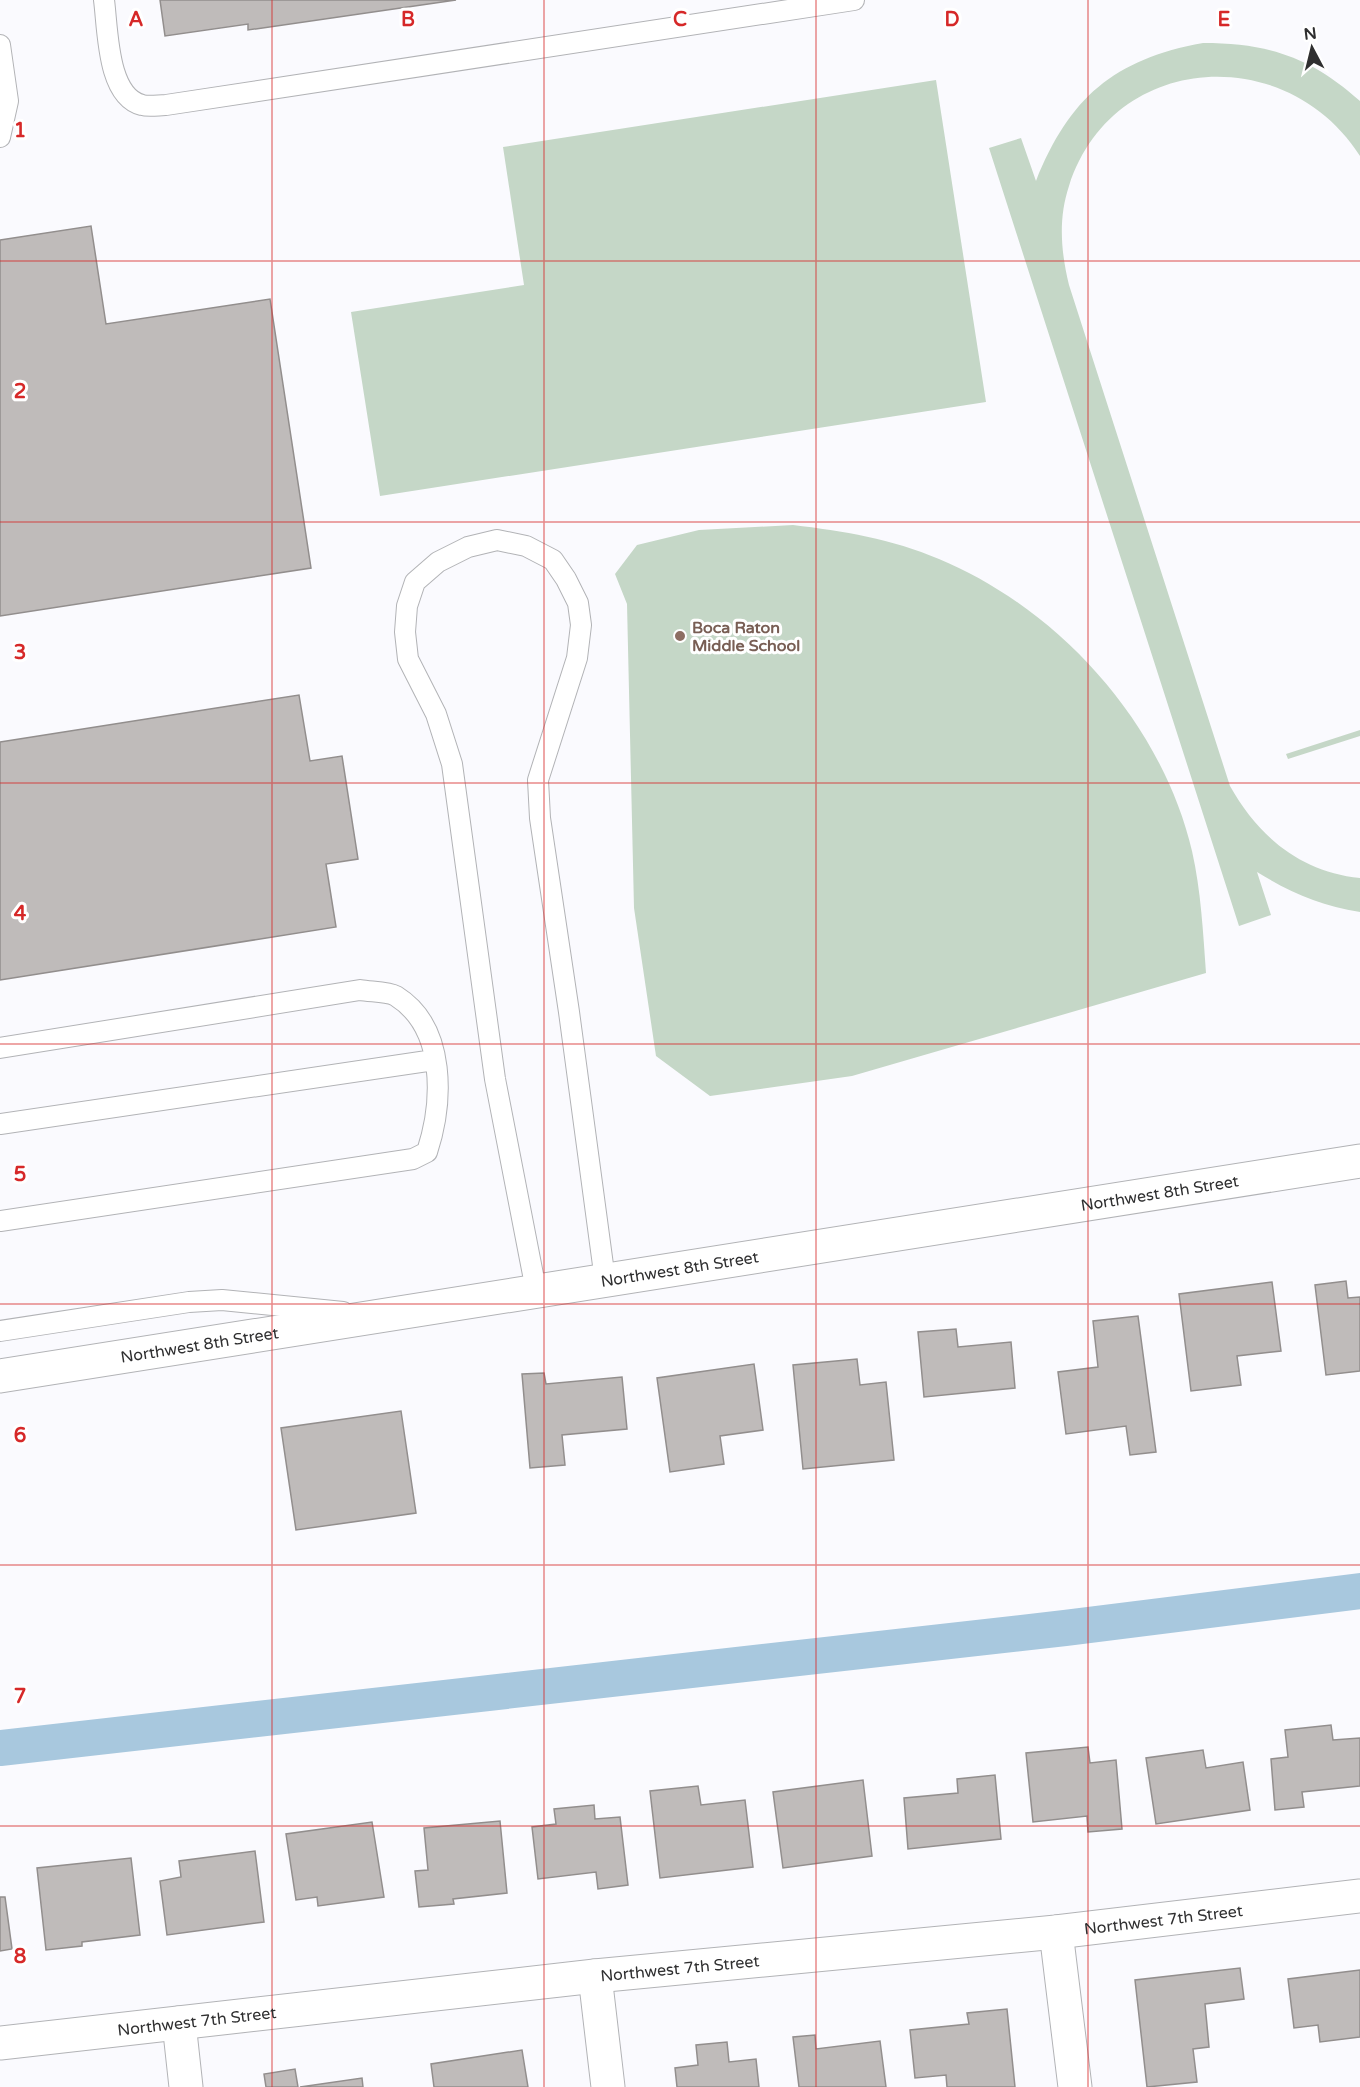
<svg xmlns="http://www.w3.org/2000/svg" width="1360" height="2087" font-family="'Varela Round',sans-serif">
  <rect width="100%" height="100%" fill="#fafafe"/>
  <path fill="#c5d7c7" d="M1203,43C1268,43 1311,57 1360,101V156C1287,41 1112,51 1069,186C1058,219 1061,252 1069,285L1230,786C1258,836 1300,872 1360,878V912C1321,906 1291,893 1257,872L1271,915L1239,926L989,148L1021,138L1036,181C1069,98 1114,59 1203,43Z
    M936,80L986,402L380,496L351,312L524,285L503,147Z
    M793,525C843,531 892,539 939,559C1059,609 1162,723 1192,851C1201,891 1203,932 1206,973L852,1076L710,1096L656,1056L634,908L627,604L615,574L637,545L699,530Z
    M1360,730V736L1288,759L1286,754Z"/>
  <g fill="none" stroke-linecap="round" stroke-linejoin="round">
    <path stroke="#a8c8de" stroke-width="36" d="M0,1748L1065,1628L1360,1591"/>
  </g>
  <path fill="#bfbbba" stroke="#928e8d" stroke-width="1.5" d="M160,0H456L248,30V24L165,36Z
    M91,226L106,324L270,299L311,568L0,616V240Z
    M299,695L310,761L342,756L358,859L326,864L336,927L0,980V742Z
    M1346,1281L1348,1298L1360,1297V1371L1326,1375L1315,1285Z
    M1272,1282L1281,1351L1237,1356L1241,1385L1191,1391L1179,1294Z
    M1138,1316L1156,1452L1130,1455L1126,1426L1066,1434L1058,1372L1098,1367L1093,1321Z
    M956,1329L958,1347L1011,1342L1015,1388L924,1397L918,1332Z
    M857,1359L860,1385L886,1382L894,1460L803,1469L793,1365Z
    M754,1364L763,1430L720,1436L724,1464L670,1472L657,1378Z
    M544,1373L546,1384L622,1377L627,1429L562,1435L565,1465L530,1468L522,1374Z
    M401,1411L416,1513L296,1530L281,1428Z
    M1331,1725L1333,1740L1360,1738V1786L1302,1792L1304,1807L1275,1810L1271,1759L1288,1757L1285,1730Z
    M1088,1747L1090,1763L1116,1760L1122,1829L1088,1832L1087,1816L1033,1822L1026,1753Z
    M1203,1750L1206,1768L1243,1762L1250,1810L1156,1824L1146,1758Z
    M995,1775L1001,1839L908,1849L904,1798L958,1793L957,1779Z
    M863,1780L872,1856L783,1868L773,1792Z
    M698,1786L701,1805L745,1800L753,1867L660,1878L650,1791Z
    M594,1805L595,1819L620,1817L628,1885L598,1889L596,1872L538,1879L532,1827L556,1824L554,1809Z
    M500,1821L507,1893L453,1899L454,1904L419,1907L415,1871L428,1870L424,1828Z
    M372,1822L384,1897L318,1906L317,1897L296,1900L286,1834Z
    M255,1851L264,1922L167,1935L160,1881L181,1877L179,1861Z
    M131,1858L140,1935L82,1942V1946L46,1950L37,1868Z
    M0,1897H5L12,1949L0,1951Z
    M1240,1968L1244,1999L1205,2004L1209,2047L1193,2049L1197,2082L1147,2087L1135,1980Z
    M1360,1970V2037L1320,2042L1318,2025L1294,2028L1288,1979Z
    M1007,2009L1015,2087H947L946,2075L915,2078L910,2030L969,2024L967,2013Z
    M815,2035L816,2049L880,2041L886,2087H799L793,2037Z
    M727,2042L729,2062L756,2059L759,2087H677L675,2068L698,2065L696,2045Z
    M522,2050L528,2087H434L431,2064Z
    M295,2069L298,2087H266L264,2074Z
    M362,2078L363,2087H300Z"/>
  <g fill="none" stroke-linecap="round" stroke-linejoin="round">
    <defs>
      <path id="service" d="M104,0C108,30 107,96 142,105C149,107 159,105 166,105L854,0
        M0,45L8,101L0,137
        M0,1048L360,990C371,992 387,991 396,996C447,1028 443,1103 427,1152L413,1159L0,1221
        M0,1124L434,1060
        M536,1290L495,1079L452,764L436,714L408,659L405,632L407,606L415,582L438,562L468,547L497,540L526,546L553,560L566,579L578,603L581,625L577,658L538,780L540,818L569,1012L605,1280
        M0,1331L189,1302L222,1300L343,1312"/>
      <g id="minor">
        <path id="s1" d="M0,1376L1360,1161"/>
        <path d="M1056,1932L1075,2087"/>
        <path d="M595,1976L608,2087"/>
        <path d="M179,2023L186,2087"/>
        <path id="s2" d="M0,2043L595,1976L1056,1932L1360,1896"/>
      </g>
    </defs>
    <use href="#service" stroke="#b2b3b6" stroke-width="22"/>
    <use href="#minor" stroke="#b2b3b6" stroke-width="35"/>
    <use href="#service" stroke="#fff" stroke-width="20"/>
    <use href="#minor" stroke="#fff" stroke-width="33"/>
  </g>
  <path fill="none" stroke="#d62828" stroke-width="1.5" stroke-opacity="0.55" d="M272,0V2087M544,0V2087M816,0V2087M1088,0V2087M0,261H1360M0,522H1360M0,783H1360M0,1044H1360M0,1304H1360M0,1565H1360M0,1826H1360"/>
  <circle fill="#8d6e63" stroke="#fff" stroke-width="2" cx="680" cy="636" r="6"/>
  <g text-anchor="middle" stroke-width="6" stroke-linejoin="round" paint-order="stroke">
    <g font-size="16" font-weight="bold" fill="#785e54" stroke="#fff" text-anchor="start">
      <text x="692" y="633">Boca Raton<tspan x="692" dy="18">Middle School</tspan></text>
    </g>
    <g font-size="16" fill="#2f2f30" stroke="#fff">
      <text dy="6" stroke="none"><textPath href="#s1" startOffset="1174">Northwest 8th Street</textPath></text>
      <text dy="6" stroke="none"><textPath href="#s1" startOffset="688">Northwest 8th Street</textPath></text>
      <text dy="6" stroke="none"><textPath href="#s1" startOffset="202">Northwest 8th Street</textPath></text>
      <text dy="6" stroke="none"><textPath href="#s2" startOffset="1170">Northwest 7th Street</textPath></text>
      <text dy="6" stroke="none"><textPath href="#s2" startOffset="684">Northwest 7th Street</textPath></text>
      <text dy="6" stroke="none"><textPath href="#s2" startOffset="198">Northwest 7th Street</textPath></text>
    </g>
  </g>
  <g font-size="20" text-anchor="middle" font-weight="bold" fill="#d62828" stroke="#fff" stroke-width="6" stroke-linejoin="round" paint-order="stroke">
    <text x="136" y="26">A</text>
    <text x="408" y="26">B</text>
    <text x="680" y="26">C</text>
    <text x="952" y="26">D</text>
    <text x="1224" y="26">E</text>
    <text x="20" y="137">1</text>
    <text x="20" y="398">2</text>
    <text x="20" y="659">3</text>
    <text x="20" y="920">4</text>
    <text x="20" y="1181">5</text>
    <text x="20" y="1442">6</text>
    <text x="20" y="1703">7</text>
    <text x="20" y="1963">8</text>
  </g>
  <g transform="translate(1312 48) rotate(353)" stroke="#ffffff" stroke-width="4.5" paint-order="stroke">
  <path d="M0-4.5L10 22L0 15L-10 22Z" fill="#2f2f30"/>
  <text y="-9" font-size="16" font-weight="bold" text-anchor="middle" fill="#2f2f30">N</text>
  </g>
</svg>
